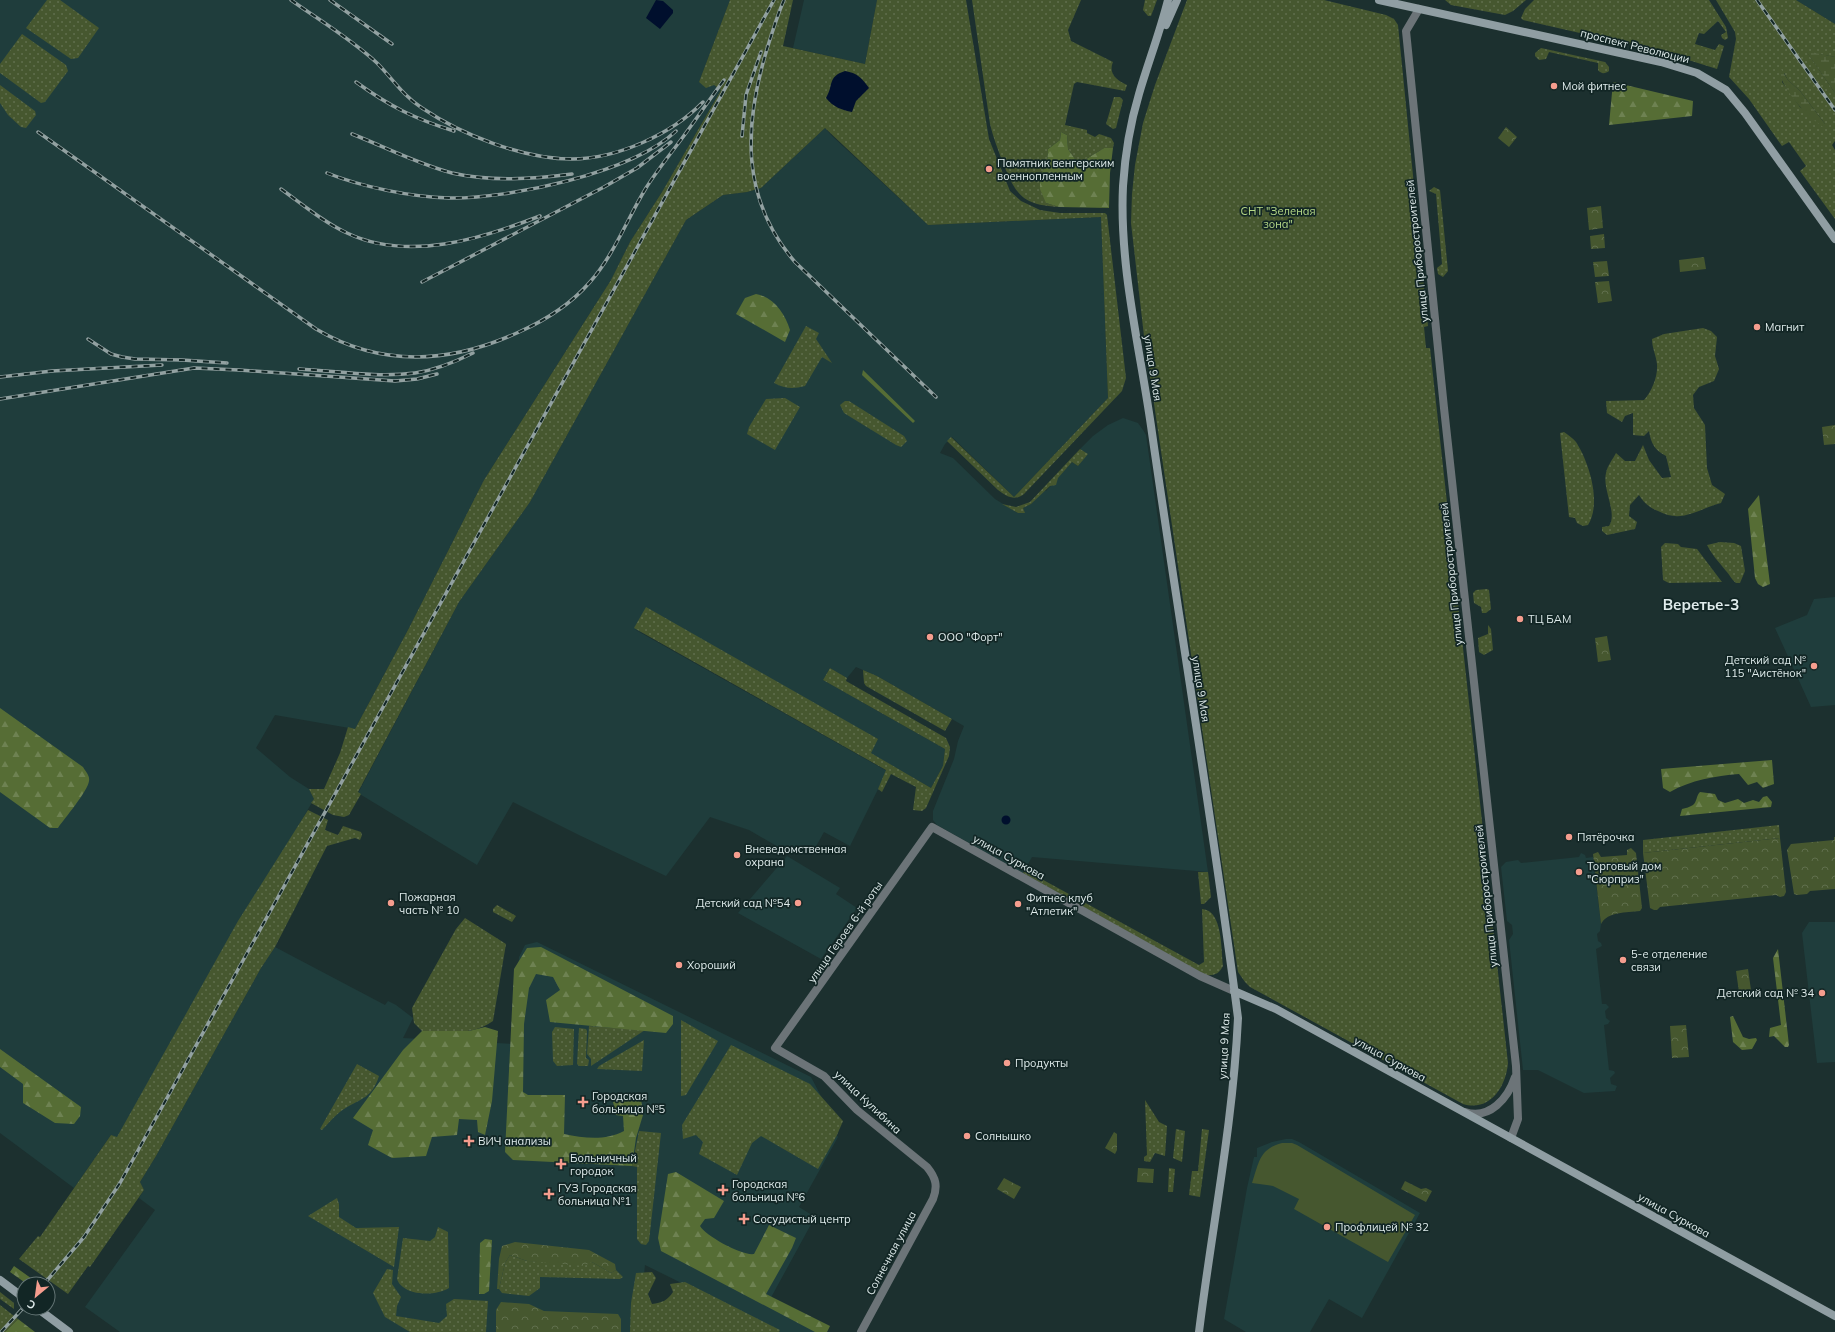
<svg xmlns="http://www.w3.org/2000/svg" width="1835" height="1332" font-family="Mulish,sans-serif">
  <defs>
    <pattern id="grass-dots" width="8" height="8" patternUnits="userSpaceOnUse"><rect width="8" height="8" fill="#46572f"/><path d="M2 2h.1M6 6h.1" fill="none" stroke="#606f4d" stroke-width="1.8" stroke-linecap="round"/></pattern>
    <pattern id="forest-firs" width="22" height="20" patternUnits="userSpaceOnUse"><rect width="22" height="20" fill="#566d35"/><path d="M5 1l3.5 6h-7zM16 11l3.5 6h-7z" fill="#6e8252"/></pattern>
    <pattern id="wetland-marsh" width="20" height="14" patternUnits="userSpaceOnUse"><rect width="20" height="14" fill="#46572f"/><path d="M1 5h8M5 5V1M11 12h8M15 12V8" fill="none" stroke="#606f4d"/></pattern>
    <pattern id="park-crowns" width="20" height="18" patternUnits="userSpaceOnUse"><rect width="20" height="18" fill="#46572f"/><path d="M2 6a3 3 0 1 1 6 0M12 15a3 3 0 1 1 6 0" fill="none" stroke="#606f4d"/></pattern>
  </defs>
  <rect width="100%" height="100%" fill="#1c302f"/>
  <path fill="#1f3d3c" d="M0,0H730L699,82L714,85L721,90L662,192L630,242L611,280L484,480L409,628L355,729L275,715L256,748L290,777L309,789L314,799L117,1138L111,1135L74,1188L0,1133Z
    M804,0H877L865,64L793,48Z
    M1796,0H1835V24Z
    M825,128L832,136L928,225L1101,217L1108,398L1014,497L952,437L945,444L940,453L953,458L995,499L1018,513H1024L1023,508L1031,504L1044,490L1046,491L1072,462L1078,466L1087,454L1080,449L1093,436L1108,425L1123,418L1138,423L1143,430L1146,435L1208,872L1032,857L1023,873L937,825L933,820V811L954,759L958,741L964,726L877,676L856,667L847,678L830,668L823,680L945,749L943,766L931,788L870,753L878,739L634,629L887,771L850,846L824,832L814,850L806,846L787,852L749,830L710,817L666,876L581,836L513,802L477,865L358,793L459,602L530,502L686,220L723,195L747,192L761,188Z
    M1835,597V705L1811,707L1775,628L1807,615L1814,599Z
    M1581,853L1585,855L1586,858L1593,857L1601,924L1600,931L1597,934L1598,941L1601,943L1602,946L1596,949L1602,1004H1606L1609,1007L1605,1011L1606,1018L1610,1021L1608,1024L1604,1025L1609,1070L1614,1071L1615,1073L1610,1078L1611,1084L1617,1086L1615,1091L1584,1093L1538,1070H1523L1509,940L1513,934L1512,925L1507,921L1501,867L1506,862L1518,860L1521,863L1579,857Z
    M787,856L840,888L836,894L857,908L821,959L738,913Z
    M1809,922H1835V1062L1817,1063L1802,933Z
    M537,942L811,1077L832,1117L829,1125L838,1137L799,1207L815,1217L768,1303L824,1332H726L736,1310L645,1265L638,1332H120L85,1307L155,1210L139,1198L144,1190L140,1182L156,1156L261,968L275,947L385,1005L388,1001L396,1005L413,1018L403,1038L513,1044L519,957L525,945Z
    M1286,1139H1292L1299,1142L1420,1213L1362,1318L1329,1299L1310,1332H1246L1224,1319L1247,1188L1254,1157H1257V1148L1272,1142Z"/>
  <path fill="url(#grass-dots)" fill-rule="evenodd" d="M47,0H60L99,28L78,58L71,59L26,28Z
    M730,0H793L783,46L865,64L877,0H966L989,139L1010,191L1021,201L1040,210L1060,213H1105L1107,215L1126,378L1122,391L1024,494C1015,501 1007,497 998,490L947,441L951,437L1014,497L1108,398L1101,217L928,225L825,128L761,188L747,192L723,195L686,220L530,502L459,602L358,792L361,794L349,815L344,817L333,815L311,803L314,799L309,789H324L340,753L348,727L355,729L409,628L484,480L611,280L630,242L662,192L721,90L714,85L706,88L699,82Z
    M972,0H1081L1068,30L1071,41L1113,62C1108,74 1117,80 1127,85L1125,91L1077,82L1074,84L1065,125L1087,130V133L1095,137L1099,134L1111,138L1114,143L1113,148H1104L1083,161L1075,159L1068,149L1067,135L1061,132L1060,140L1048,149L1046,203L1059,207C1022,205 1016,195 1003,163C998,150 993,137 990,124Z
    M1145,0H1157L1151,16H1148L1143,10Z
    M1187,0H1324L1386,15L1394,19L1398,25L1428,326L1424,327L1426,348H1430L1485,848L1481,849L1484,882H1488L1508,1063C1506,1087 1490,1112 1463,1104L1250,987L1245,982L1238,972L1144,336L1131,223L1132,194L1135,165L1143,123L1155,85Z
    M1445,0H1526L1513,11L1505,15L1451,5Z
    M1534,0H1709L1726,27L1728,38L1725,40L1722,38L1721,35L1726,32L1718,21L1704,34L1699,33L1695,44L1715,50L1719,44L1724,46L1717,69L1663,52L1523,20L1521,18L1525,9Z
    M1716,0H1796L1835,24V57L1807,52L1835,93V141L1832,145L1835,150V219L1800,171L1806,166L1789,142L1782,146L1749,99L1729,77L1736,39L1735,32ZM1784,73L1788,80L1800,91L1825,124L1800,107L1782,82Z
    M22,34L66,65L68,71L45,102L41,103L0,73V64Z
    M1541,48L1605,62L1609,67V71C1605,74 1601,74 1598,70V63L1549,52L1546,59L1539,60L1535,56V53Z
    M0,85L35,111L36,115L26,128L21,127L8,115L0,103Z
    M1114,97H1120L1123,100L1116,128L1113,129L1106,124Z
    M1434,187L1440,190L1448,271L1443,277L1438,274L1437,268L1442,264L1436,194L1429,191Z
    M806,326L819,333L816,339L832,363L822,357L805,386C794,389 785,389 774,383Z
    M1703,328L1711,331L1717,337L1715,356L1719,369L1714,381L1699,387L1693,395L1694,408L1705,425L1707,468L1712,485L1725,494L1721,503C1698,509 1682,524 1658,511C1650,508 1643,502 1639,495L1630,505L1629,516L1637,522L1635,529L1607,535L1602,531V527L1609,526C1618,513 1602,490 1606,473C1607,466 1613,459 1616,453L1625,461H1635L1643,445L1649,460L1662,478L1671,477L1666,456C1655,450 1651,444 1649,431L1644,436L1633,435V413L1625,416L1622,422L1607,413L1606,401L1644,400C1652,391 1658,376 1657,364C1656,355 1652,348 1652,339L1664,334Z
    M785,398L800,407L775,450L747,434L749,427L766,399Z
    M845,401H849L904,436L907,441L901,447L896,445L844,413L840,405Z
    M1564,432C1568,435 1573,438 1576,442C1589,462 1602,503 1588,525L1583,526L1577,523L1575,518L1569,517L1560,433Z
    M1080,449L1088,454L1078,466L1072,462L1058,478L1056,485L1050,486L1031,504L1023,508L1025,513H1018L1002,504L1016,507L1030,502Z
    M1720,542L1734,543L1741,546L1745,571L1740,583H1736C1731,579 1730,575 1726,571C1719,562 1712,555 1707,545Z
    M1665,543L1678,544L1681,547L1697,549L1722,582L1669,583L1663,580L1661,547Z
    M1487,589L1489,590L1491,609L1486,613H1482L1481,607L1474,603L1473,593L1476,590Z
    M646,607L878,739L871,753L931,788L943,766L945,749L823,680L830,668L847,678L846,681L946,738L950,747L949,756L926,808L922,811L913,810L916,787L891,774L882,792L878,789L886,770L634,628Z
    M1488,625L1491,629L1493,650L1484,655L1479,652L1478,638L1488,634Z
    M863,670L877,676L952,719L945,731L866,686L864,683Z
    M308,810L328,820L325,830L338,835L343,826L361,832L362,835L360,840L355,838L327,846L275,947L261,968L156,1156L140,1182L144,1190L90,1267L88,1266L68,1294L19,1259L38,1236L40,1237L111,1135L117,1137L238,921Z
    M1779,825L1780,838L1643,853V840Z
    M1025,870L1199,965L1204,962L1202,909C1223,910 1221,950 1223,966C1219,974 1214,976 1205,975L1023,873Z
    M1198,872H1208L1211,897L1204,904H1201Z
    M497,905L516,916L512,922L493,912V909Z
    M465,918L506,944L493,1021C473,1036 446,1032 422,1031L414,1023L412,1008L456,929Z
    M681,1020L718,1041L686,1095L681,1096Z
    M589,1026L645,1030L591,1066V1059L587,1054Z
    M555,1027L574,1029L573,1065L557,1066L553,1061L552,1032Z
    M579,1028L586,1029L587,1031L586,1058L589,1060L588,1066H579L577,1064Z
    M644,1040L642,1071L597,1069L599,1066Z
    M731,1045L810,1084L843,1121L837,1135L818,1169L761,1136L752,1143L737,1175L699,1154L703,1142L696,1135L683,1139L682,1125Z
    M357,1064L379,1076C372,1098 362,1098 344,1109C336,1114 329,1123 322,1130L320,1129Z
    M1145,1100L1159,1122L1167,1126L1165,1156L1155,1153L1150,1162L1144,1161V1157L1147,1155Z
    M1176,1129L1185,1131L1182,1162L1173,1158Z
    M1202,1129L1209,1130L1200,1197L1189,1195L1192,1171H1198Z
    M639,1131L661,1133L649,1241L646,1245L641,1244L637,1239V1167L632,1166Z
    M1169,1168L1175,1169L1173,1192H1168Z
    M337,1198L339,1204V1217L356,1228L399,1227L394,1267L308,1216Z
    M438,1227L448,1232L449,1288C438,1295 414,1296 403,1287C400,1285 398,1282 397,1279L403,1238L430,1241L435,1237Z
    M510,1255L527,1261L592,1262L611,1273L616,1270L623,1277L620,1279L540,1277V1288L529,1296L502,1293L499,1289L505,1263Z
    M387,1269L393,1270L392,1284L401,1297L397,1306L396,1316L439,1323L447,1316L446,1304L454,1299L488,1301L486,1332H410L385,1317L373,1293Z
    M652,1272L656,1278L648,1294L652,1304C662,1303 668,1300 673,1292L670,1284L685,1282L780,1330L779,1332H630L631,1303L636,1273Z
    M0,1292L14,1303V1309L0,1299Z
    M0,1305L18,1319L5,1332H0Z"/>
  <path fill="url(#forest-firs)" d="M1613,82L1693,101L1692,116L1609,125Z
    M1061,132L1067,135L1068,149L1075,159L1083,161L1104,148H1113L1110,173L1109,208L1059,207L1046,203L1040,189V175L1047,165L1048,149L1060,140Z
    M756,294C774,297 785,314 790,330L785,342L736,314L745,298Z
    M863,370L915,421L913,423L862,375Z
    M1759,495L1770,584L1763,587L1758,584L1755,578L1748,509Z
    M0,708L83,767C86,772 90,776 89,781C88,791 64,819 58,828H50L0,792Z
    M1772,760L1774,784L1763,788L1757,782L1748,785L1739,774C1715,776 1691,780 1670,792L1663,788L1661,769Z
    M1700,792L1715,794L1718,800L1725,803L1738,799L1744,803L1753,800L1759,802L1763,797L1767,796L1772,802L1771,807L1680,816L1682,809C1686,808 1690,807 1693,805C1697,802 1696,796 1700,792Z
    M541,947L673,1016V1024L666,1033L550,1022L546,1000L560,990L553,977L536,974L529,988L524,1024L523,1092L528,1095H565L564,1134C584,1138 605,1141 624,1131L623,1116L616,1115L613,1102L634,1095L641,1098L643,1115L636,1138L632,1166L513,1160L505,1152L514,969L527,948Z
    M1778,949L1789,1045L1788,1047H1785L1774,1036L1769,1037L1770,1028L1781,1025L1773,958Z
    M1733,1016L1743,1037L1749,1039L1756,1038L1757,1040L1752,1049L1742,1050L1733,1042L1730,1017Z
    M485,1027L498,1031L492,1101L485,1135L478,1132L477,1120L459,1119L457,1135L432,1137L426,1156L392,1158L368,1145L373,1130L353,1118L403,1050L422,1031H469Z
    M0,1049L81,1107L80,1116L74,1124L55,1123L23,1103V1084L0,1067Z
    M676,1172L724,1201L714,1218L705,1219L700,1226C706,1236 742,1256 754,1254L769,1225L796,1238L792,1248L766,1294L830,1326L827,1332H815L661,1251L658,1238L668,1174Z
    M485,1239L492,1240L489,1291L484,1294H479L480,1243Z
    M14,1266L35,1281L32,1284H27L10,1272Z
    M18,1319L35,1332H5Z"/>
  <path fill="url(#wetland-marsh)" d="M1806,51L1835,57V93Z
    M1781,69L1788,80L1800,91L1825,124L1823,127C1805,114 1789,97 1780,76Z"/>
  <path fill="url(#park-crowns)" d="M1506,127L1517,137L1509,147L1498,138Z
    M1601,206L1603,228L1589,230L1587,208Z
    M1604,234L1605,248L1591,249L1590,236Z
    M1704,257L1706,269L1680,272L1679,260Z
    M1607,261L1609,276L1595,277L1593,262Z
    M1609,281L1612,301L1598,303L1595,282Z
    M1835,425V444L1824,445L1822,427Z
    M1607,636L1611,660L1598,662L1595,638Z
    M1834,837H1835V889L1810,891L1807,894L1797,895L1794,894L1787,850L1791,844L1834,840Z
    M1780,838L1786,892L1784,896L1780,897L1776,895L1660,907L1657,910H1654L1650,908L1643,853Z
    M1631,848L1636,853L1642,908L1640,911C1626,913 1608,911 1601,924L1593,854L1598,852L1601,857L1627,855V850Z
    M1748,969L1752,997L1740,999L1736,971Z
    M1686,1025L1689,1057L1672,1058L1670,1026Z
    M1114,1132L1117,1134V1150L1115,1154L1105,1148Z
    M1138,1168L1154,1169L1153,1183L1137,1182Z
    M1004,1178L1021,1187L1014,1199L997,1189Z
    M1405,1181L1421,1189L1426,1188L1432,1191L1426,1202L1401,1189Z
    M515,1242L589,1250L615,1264L616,1270L611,1273L592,1262L584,1266L527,1261L510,1255L505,1263L499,1289H497L499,1259L502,1246Z
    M501,1302L529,1304L544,1311L618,1314L621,1319V1332H496V1310Z"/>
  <path fill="#46572f" d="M1282,1143H1292L1297,1145L1415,1215L1388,1262L1294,1209L1299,1199L1273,1186L1252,1183C1259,1163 1259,1149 1282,1143Z"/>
  <path fill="#000f2d" d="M656,0L663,1L673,10V13L660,29L646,18Z
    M845,71C857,73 862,78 869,88L856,101L852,112C842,110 833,107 826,98C834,85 827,77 845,71Z
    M1001.5 820a4.5 4.5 0 1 1 9 0a4.5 4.5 0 1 1-9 0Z"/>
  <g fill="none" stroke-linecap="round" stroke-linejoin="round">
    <path stroke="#6c7478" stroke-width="8" d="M1419,9L1406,31L1444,408L1516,1066L1518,1119L1511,1138
      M1465,1112C1490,1120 1508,1098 1515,1077
      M861,1332L933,1199C938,1186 936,1178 927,1167L857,1110L824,1076L775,1048L932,827L1200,976L1234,991"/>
    <path stroke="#909ea3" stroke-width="8" d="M1168,0C1160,32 1148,63 1139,94C1130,124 1125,155 1123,186C1119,269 1141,352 1152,433C1180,628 1213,823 1238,1018C1233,1124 1212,1227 1199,1332
      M1379,0L1661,62L1697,73L1726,90L1745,113L1835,239
      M1166,25L1177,0
      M1234,991L1276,1009L1835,1316
      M0,1280L24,1298
      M37,1308L69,1332"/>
    <defs>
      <path id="rail" d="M291,0C319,20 351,39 377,63C392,78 403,96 422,108C462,135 523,159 572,159C617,159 672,134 703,102
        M330,0L392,44
        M784,0C777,16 772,33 767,49C744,125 740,198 795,262L936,397
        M1757,0L1835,110
        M356,82C389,106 415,119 454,131
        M38,132L316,329C382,368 452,363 519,332C546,320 571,304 590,282C614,255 627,219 646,188C656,172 668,157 680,141C695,121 709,100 724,80
        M352,134C385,147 418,164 452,173C491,182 533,179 572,174
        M742,136L746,95L761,52
        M327,173C362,187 411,197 449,198C509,199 632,173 676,131
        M281,189C302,204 323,222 347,233C408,262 481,239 540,216
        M422,282L604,187L637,168L671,142
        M88,339L111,354L122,357L135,359L182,360L227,363
        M299,369C337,371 377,378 415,373C435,370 455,362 473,353
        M0,377L52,371L162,365
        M0,399L194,368L239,370L395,381L417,379L437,374
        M44,1284L84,1237L120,1183L774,0
        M1,1332L24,1307"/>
    </defs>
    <use href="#rail" stroke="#92a1a1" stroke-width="3.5"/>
    <use href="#rail" stroke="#122625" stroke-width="2" stroke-dasharray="6" stroke-linecap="butt"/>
  </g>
  <g fill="#f59d8e" stroke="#122625" stroke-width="1.5">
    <circle cx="1554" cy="86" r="4"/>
    <circle cx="989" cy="169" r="4"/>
    <circle cx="1757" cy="327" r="4"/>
    <circle cx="1520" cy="619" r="4"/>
    <circle cx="930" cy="637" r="4"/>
    <circle cx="1814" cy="666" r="4"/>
    <circle cx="1569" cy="837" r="4"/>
    <circle cx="737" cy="855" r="4"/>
    <circle cx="1579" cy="872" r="4"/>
    <circle cx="391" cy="903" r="4"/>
    <circle cx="798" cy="903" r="4"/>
    <circle cx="1018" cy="904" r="4"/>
    <circle cx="1623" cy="960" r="4"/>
    <circle cx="679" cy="965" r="4"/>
    <circle cx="1822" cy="993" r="4"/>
    <circle cx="1007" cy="1063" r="4"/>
    <path d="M581 1096h4v4h4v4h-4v4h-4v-4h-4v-4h4z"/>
    <circle cx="967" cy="1136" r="4"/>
    <path d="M467 1135h4v4h4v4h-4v4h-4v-4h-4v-4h4z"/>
    <path d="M559 1158h4v4h4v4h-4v4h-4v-4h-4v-4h4z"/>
    <path d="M721 1184h4v4h4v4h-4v4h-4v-4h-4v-4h4z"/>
    <path d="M547 1188h4v4h4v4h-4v4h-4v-4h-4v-4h4z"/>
    <path d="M742 1213h4v4h4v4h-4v4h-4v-4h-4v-4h4z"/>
    <circle cx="1327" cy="1227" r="4"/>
  </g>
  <g text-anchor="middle" stroke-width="3.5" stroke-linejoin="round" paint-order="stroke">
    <g font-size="11" fill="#e0ecec" stroke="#122625">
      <text transform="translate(1635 46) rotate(14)" y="4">проспект Революции</text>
      <text transform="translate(1417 251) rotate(-96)" y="4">улица Приборостроителей</text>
      <text transform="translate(1153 368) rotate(81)" y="4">улица 9 Мая</text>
      <text transform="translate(1451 574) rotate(-96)" y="4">улица Приборостроителей</text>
      <text transform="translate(1201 689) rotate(81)" y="4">улица 9 Мая</text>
      <text transform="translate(1009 857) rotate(29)" y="4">улица Суркова</text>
      <text transform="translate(1486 896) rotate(-96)" y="4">улица Приборостроителей</text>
      <text transform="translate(845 932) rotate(-55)" y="4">улица Героев 6-й роты</text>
      <text transform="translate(1224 1046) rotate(-87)" y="4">улица 9 Мая</text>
      <text transform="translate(1390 1059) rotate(29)" y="4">улица Суркова</text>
      <text transform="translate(868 1102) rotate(43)" y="4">улица Кулибина</text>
      <text transform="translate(1674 1215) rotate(29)" y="4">улица Суркова</text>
      <text transform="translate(891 1253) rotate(-62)" y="4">Солнечная улица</text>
    </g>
    <g font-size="11" fill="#e0ecec" stroke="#122625" text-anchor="start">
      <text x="1562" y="90">Мой фитнес</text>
      <text x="997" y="167">Памятник венгерским<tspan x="997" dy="13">военнопленным</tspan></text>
      <text x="1765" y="331">Магнит</text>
      <text x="1528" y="623">ТЦ БАМ</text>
      <text x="938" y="641">ООО "Форт"</text>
      <text x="1806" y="664" text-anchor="end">Детский сад №<tspan x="1806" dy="13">115 "Аистёнок"</tspan></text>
      <text x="1577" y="841">Пятёрочка</text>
      <text x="745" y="853">Вневедомственная<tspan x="745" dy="13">охрана</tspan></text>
      <text x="1587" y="870">Торговый дом<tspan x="1587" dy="13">"Сюрприз"</tspan></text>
      <text x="399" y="901">Пожарная<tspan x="399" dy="13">часть № 10</tspan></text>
      <text x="1026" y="902">Фитнес клуб<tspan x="1026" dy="13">"Атлетик"</tspan></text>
      <text x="790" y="907" text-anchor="end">Детский сад №54</text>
      <text x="1631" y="958">5-е отделение<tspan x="1631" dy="13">связи</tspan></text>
      <text x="687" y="969">Хороший</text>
      <text x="1814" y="997" text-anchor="end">Детский сад № 34</text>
      <text x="1015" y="1067">Продукты</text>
      <text x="592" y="1100">Городская<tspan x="592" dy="13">больница №5</tspan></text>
      <text x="975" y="1140">Солнышко</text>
      <text x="478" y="1145">ВИЧ анализы</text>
      <text x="570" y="1162">Больничный<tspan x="570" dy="13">городок</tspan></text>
      <text x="732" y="1188">Городская<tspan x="732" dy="13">больница №6</tspan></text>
      <text x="558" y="1192">ГУЗ Городская<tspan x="558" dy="13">больница №1</tspan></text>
      <text x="753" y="1223">Сосудистый центр</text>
      <text x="1335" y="1231">Профлицей № 32</text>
    </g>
    <g font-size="11" fill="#b7da87" stroke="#122625">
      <text x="1278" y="215">СНТ "Зеленая<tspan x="1278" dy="13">зона"</tspan></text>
    </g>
    <g font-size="15" font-weight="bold" fill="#e0ecec" stroke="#122625">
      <text x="1701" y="610">Веретье-3</text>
    </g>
  </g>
  <g transform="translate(36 1296) rotate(209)"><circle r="19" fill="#122625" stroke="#647575"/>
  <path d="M0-3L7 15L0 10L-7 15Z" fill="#f59d8e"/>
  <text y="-6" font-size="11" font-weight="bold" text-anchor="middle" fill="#e0ecec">С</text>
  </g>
</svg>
